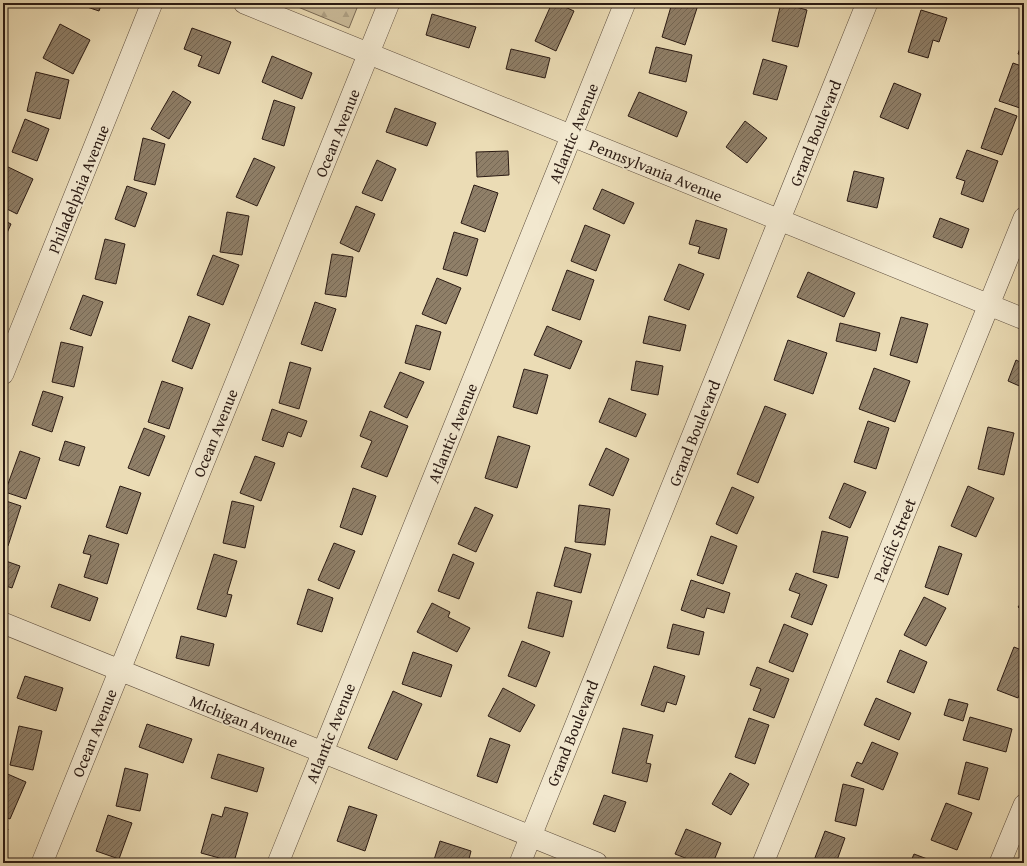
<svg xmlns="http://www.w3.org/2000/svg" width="1027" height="866" font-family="'Gentium Book Plus',serif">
  <defs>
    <pattern id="forest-firs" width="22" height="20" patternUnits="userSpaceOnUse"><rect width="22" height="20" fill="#cabb9a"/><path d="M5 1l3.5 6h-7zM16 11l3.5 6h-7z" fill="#aea084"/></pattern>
    <pattern id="building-hatch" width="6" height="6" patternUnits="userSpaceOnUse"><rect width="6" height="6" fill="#8f7f68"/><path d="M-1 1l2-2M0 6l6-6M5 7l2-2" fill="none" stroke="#756754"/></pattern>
  </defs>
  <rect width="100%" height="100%" fill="#ebdcb5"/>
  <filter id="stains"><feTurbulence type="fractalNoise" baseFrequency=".005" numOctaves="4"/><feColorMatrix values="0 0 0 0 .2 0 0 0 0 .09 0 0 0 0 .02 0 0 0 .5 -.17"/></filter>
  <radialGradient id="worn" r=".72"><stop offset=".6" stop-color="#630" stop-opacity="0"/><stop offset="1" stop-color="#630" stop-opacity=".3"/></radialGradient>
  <path fill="url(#forest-firs)" stroke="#7a6b57" d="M298,3H359L349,28L298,7Z"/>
  <path fill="url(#building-hatch)" stroke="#2b1b14" d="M75,3H102L99,11Z
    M552,3H556L574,11L556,51L535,41Z
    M672,3H692L698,5L685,45L662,37Z
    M781,3L807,10L798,47L772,41Z
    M921,10L947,18L939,42L933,40L928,58L908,52Z
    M432,14L476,27L469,48L426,35Z
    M60,24L90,40L73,74L43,58Z
    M192,28L231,42L219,74L198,66L202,56L184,49Z
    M1024,36V56L1018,54Z
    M656,47L692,55L686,82L649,73Z
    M511,49L550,58L545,78L506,69Z
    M272,56L312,73L302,99L262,82Z
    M763,59L787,66L777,100L753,94Z
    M1013,63L1024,67V98L1020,108L999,101Z
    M36,72L69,80L60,119L27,111Z
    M894,83L921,94L908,129L880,117Z
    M173,91L191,102L169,139L151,129Z
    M639,92L687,112L677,137L628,116Z
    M274,100L295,107L284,146L262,139Z
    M395,108L436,123L427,146L386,132Z
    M995,108L1017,116L1002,155L981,148Z
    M25,119L49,129L37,161L12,152Z
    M745,121L767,138L747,163L726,147Z
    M143,138L165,144L155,185L134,180Z
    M967,150L998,161L983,202L961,194L965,181L956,178Z
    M508,151L509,175L477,177L476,152Z
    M254,158L275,167L257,206L236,197Z
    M377,160L396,169L382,201L362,193Z
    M4,165L33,179L17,214L3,207Z
    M854,171L884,178L877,208L847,201Z
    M474,185L498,193L485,232L461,223Z
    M127,186L147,193L135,227L115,219Z
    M602,189L634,203L624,224L593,209Z
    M356,206L375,214L359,252L340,243Z
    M227,212L249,216L242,255L220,252Z
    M940,218L969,229L962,248L933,237Z
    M3,220L11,224L3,242Z
    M696,220L727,229L719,259L698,253L700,247L689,244Z
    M585,225L610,235L596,271L571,261Z
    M454,232L478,239L467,276L443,269Z
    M105,239L125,244L116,284L95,279Z
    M332,254L353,257L346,297L325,294Z
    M213,255L239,265L223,305L197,295Z
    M679,264L704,274L689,310L664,300Z
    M567,270L594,280L580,320L552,310Z
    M808,272L855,293L844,317L797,297Z
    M437,278L461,288L446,324L422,314Z
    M83,295L103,302L91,336L70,329Z
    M315,302L336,309L322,351L301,344Z
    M189,316L210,324L192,369L172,361Z
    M649,316L686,325L680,351L643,343Z
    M901,317L928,324L917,363L890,355Z
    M840,323L880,333L876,351L836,341Z
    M416,325L441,332L430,370L405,363Z
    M547,326L582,341L570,369L534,355Z
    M788,340L827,353L813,394L774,380Z
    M61,342L83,347L74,387L52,382Z
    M1016,360L1024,364V388L1008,381Z
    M636,361L663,366L658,395L631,390Z
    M290,362L311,368L299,409L279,403Z
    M874,368L910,381L895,422L859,409Z
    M524,369L548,375L537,414L513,407Z
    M400,372L424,382L407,418L384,407Z
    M162,381L183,388L169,429L148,422Z
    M43,391L63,397L52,432L32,425Z
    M609,398L646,414L636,437L599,422Z
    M765,406L786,414L758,483L737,474Z
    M272,409L307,421L301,437L288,432L283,447L262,440Z
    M370,411L408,426L387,477L361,467L372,441L360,436Z
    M868,421L889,428L876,469L854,462Z
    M988,427L1014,433L1004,475L978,469Z
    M144,428L165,436L149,476L128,468Z
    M498,436L530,446L517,488L485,478Z
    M65,441L85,447L79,466L59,460Z
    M606,448L629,459L613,496L589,485Z
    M20,451L40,458L26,499L5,492Z
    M255,456L275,463L261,501L240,493Z
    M844,483L866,492L850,528L829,518Z
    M120,486L141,493L127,534L106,527Z
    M968,486L994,498L976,537L951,526Z
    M732,487L754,497L737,534L716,524Z
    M353,488L376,496L362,535L340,527Z
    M3,500L21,506L8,546L3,544Z
    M232,501L254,506L245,548L223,543Z
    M579,505L610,509L605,545L575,542Z
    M475,507L493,515L476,552L458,544Z
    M822,531L848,537L838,578L813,572Z
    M89,535L119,544L107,584L84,577L91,555L83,553Z
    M711,536L737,546L723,584L697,575Z
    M334,543L355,551L339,589L318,580Z
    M939,546L962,554L948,595L925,587Z
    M565,547L591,554L581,593L554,586Z
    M214,554L237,561L227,594L232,595L226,617L197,609Z
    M453,554L474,563L459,599L438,591Z
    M3,560L20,566L12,588L3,585Z
    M796,573L827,585L812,625L791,617L800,594L789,590Z
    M691,580L730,593L724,613L707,608L704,618L681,610Z
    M59,584L98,598L90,621L51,607Z
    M308,589L333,598L322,632L297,624Z
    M537,592L572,601L563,637L528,628Z
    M924,597L946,608L926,646L904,635Z
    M1024,599V612L1018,607Z
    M432,603L450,612L448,617L470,628L457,652L417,632Z
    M673,624L704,632L699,655L667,648Z
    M784,624L808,634L793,672L769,662Z
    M181,636L214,644L209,666L176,658Z
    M522,641L550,652L536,687L508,676Z
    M1014,647L1024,651V683L1018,698L997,690Z
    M900,650L927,662L914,693L887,682Z
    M413,652L452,665L441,697L402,684Z
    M654,666L685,676L676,705L667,702L664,712L641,705Z
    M757,667L789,679L774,718L753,710L761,689L750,685Z
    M25,676L63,688L56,711L17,698Z
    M503,688L535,705L520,732L488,716Z
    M393,691L422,704L397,760L368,748Z
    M876,698L911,713L899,740L864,725Z
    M949,699L968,704L963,721L944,715Z
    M970,717L1012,729L1006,752L963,740Z
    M749,718L769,725L755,764L735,757Z
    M147,724L192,739L183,763L139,747Z
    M19,726L42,731L33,770L10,765Z
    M623,728L653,735L646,763L651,764L647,782L612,773Z
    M490,738L510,745L497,783L477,776Z
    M872,742L898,753L883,790L851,776L857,762L862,764Z
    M218,754L264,768L257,792L211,778Z
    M966,762L988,768L979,800L958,794Z
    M125,768L148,774L140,811L116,806Z
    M3,772L26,782L10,819L3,816Z
    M730,773L749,784L731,815L712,804Z
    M843,784L864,789L856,826L835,821Z
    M604,795L626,802L615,832L593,824Z
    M946,803L972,813L957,850L931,840Z
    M349,806L377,815L365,851L337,841Z
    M225,807L248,813L234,862L201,853L212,814L222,817Z
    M108,815L132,823L119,859L96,851Z
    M3,827L8,829L3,842Z
    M686,829L721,843L713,863H698L675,854Z
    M825,831L845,838L836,863H813Z
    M440,841L471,851L468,863H433Z
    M914,854L938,863H910Z"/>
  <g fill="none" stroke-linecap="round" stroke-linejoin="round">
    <defs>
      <path id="street" d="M244,3L1024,319
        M3,374L152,3
        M3,623L597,863
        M42,863L389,3
        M278,863L625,3
        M520,863L867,3
        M763,863L1024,218
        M1000,863L1024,805"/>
    </defs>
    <use href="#street" stroke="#5b4b3c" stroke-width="22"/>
    <use href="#street" stroke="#f2e8cf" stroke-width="21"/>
  </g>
  <g text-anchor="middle" stroke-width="3" stroke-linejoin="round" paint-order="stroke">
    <g font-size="16" fill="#2b1b14" stroke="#f2e8cf">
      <text transform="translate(337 133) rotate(-68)" y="6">Ocean Avenue</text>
      <text transform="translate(573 133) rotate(-68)" y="6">Atlantic Avenue</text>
      <text transform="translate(815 133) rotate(-68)" y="6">Grand Boulevard</text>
      <text transform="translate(656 170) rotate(22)" y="6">Pennsylvania Avenue</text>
      <text transform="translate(78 189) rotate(-68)" y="6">Philadelphia Avenue</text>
      <text transform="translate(215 433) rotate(-68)" y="6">Ocean Avenue</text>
      <text transform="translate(452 433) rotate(-68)" y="6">Atlantic Avenue</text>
      <text transform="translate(694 433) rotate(-68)" y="6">Grand Boulevard</text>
      <text transform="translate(894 540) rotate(-68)" y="6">Pacific Street</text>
      <text transform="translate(244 721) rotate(22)" y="6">Michigan Avenue</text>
      <text transform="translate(94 733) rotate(-68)" y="6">Ocean Avenue</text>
      <text transform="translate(330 733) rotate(-68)" y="6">Atlantic Avenue</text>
      <text transform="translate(572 733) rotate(-68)" y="6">Grand Boulevard</text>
    </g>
  </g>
  <rect width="1027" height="866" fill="none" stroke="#ebdcb5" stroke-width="16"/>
  <rect x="4" y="4" width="1019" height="858" fill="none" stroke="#2b1b14" stroke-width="2"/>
  <rect x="8" y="8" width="1011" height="850" fill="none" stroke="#2b1b14"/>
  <rect width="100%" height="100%" filter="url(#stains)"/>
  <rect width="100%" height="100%" fill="url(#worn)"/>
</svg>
